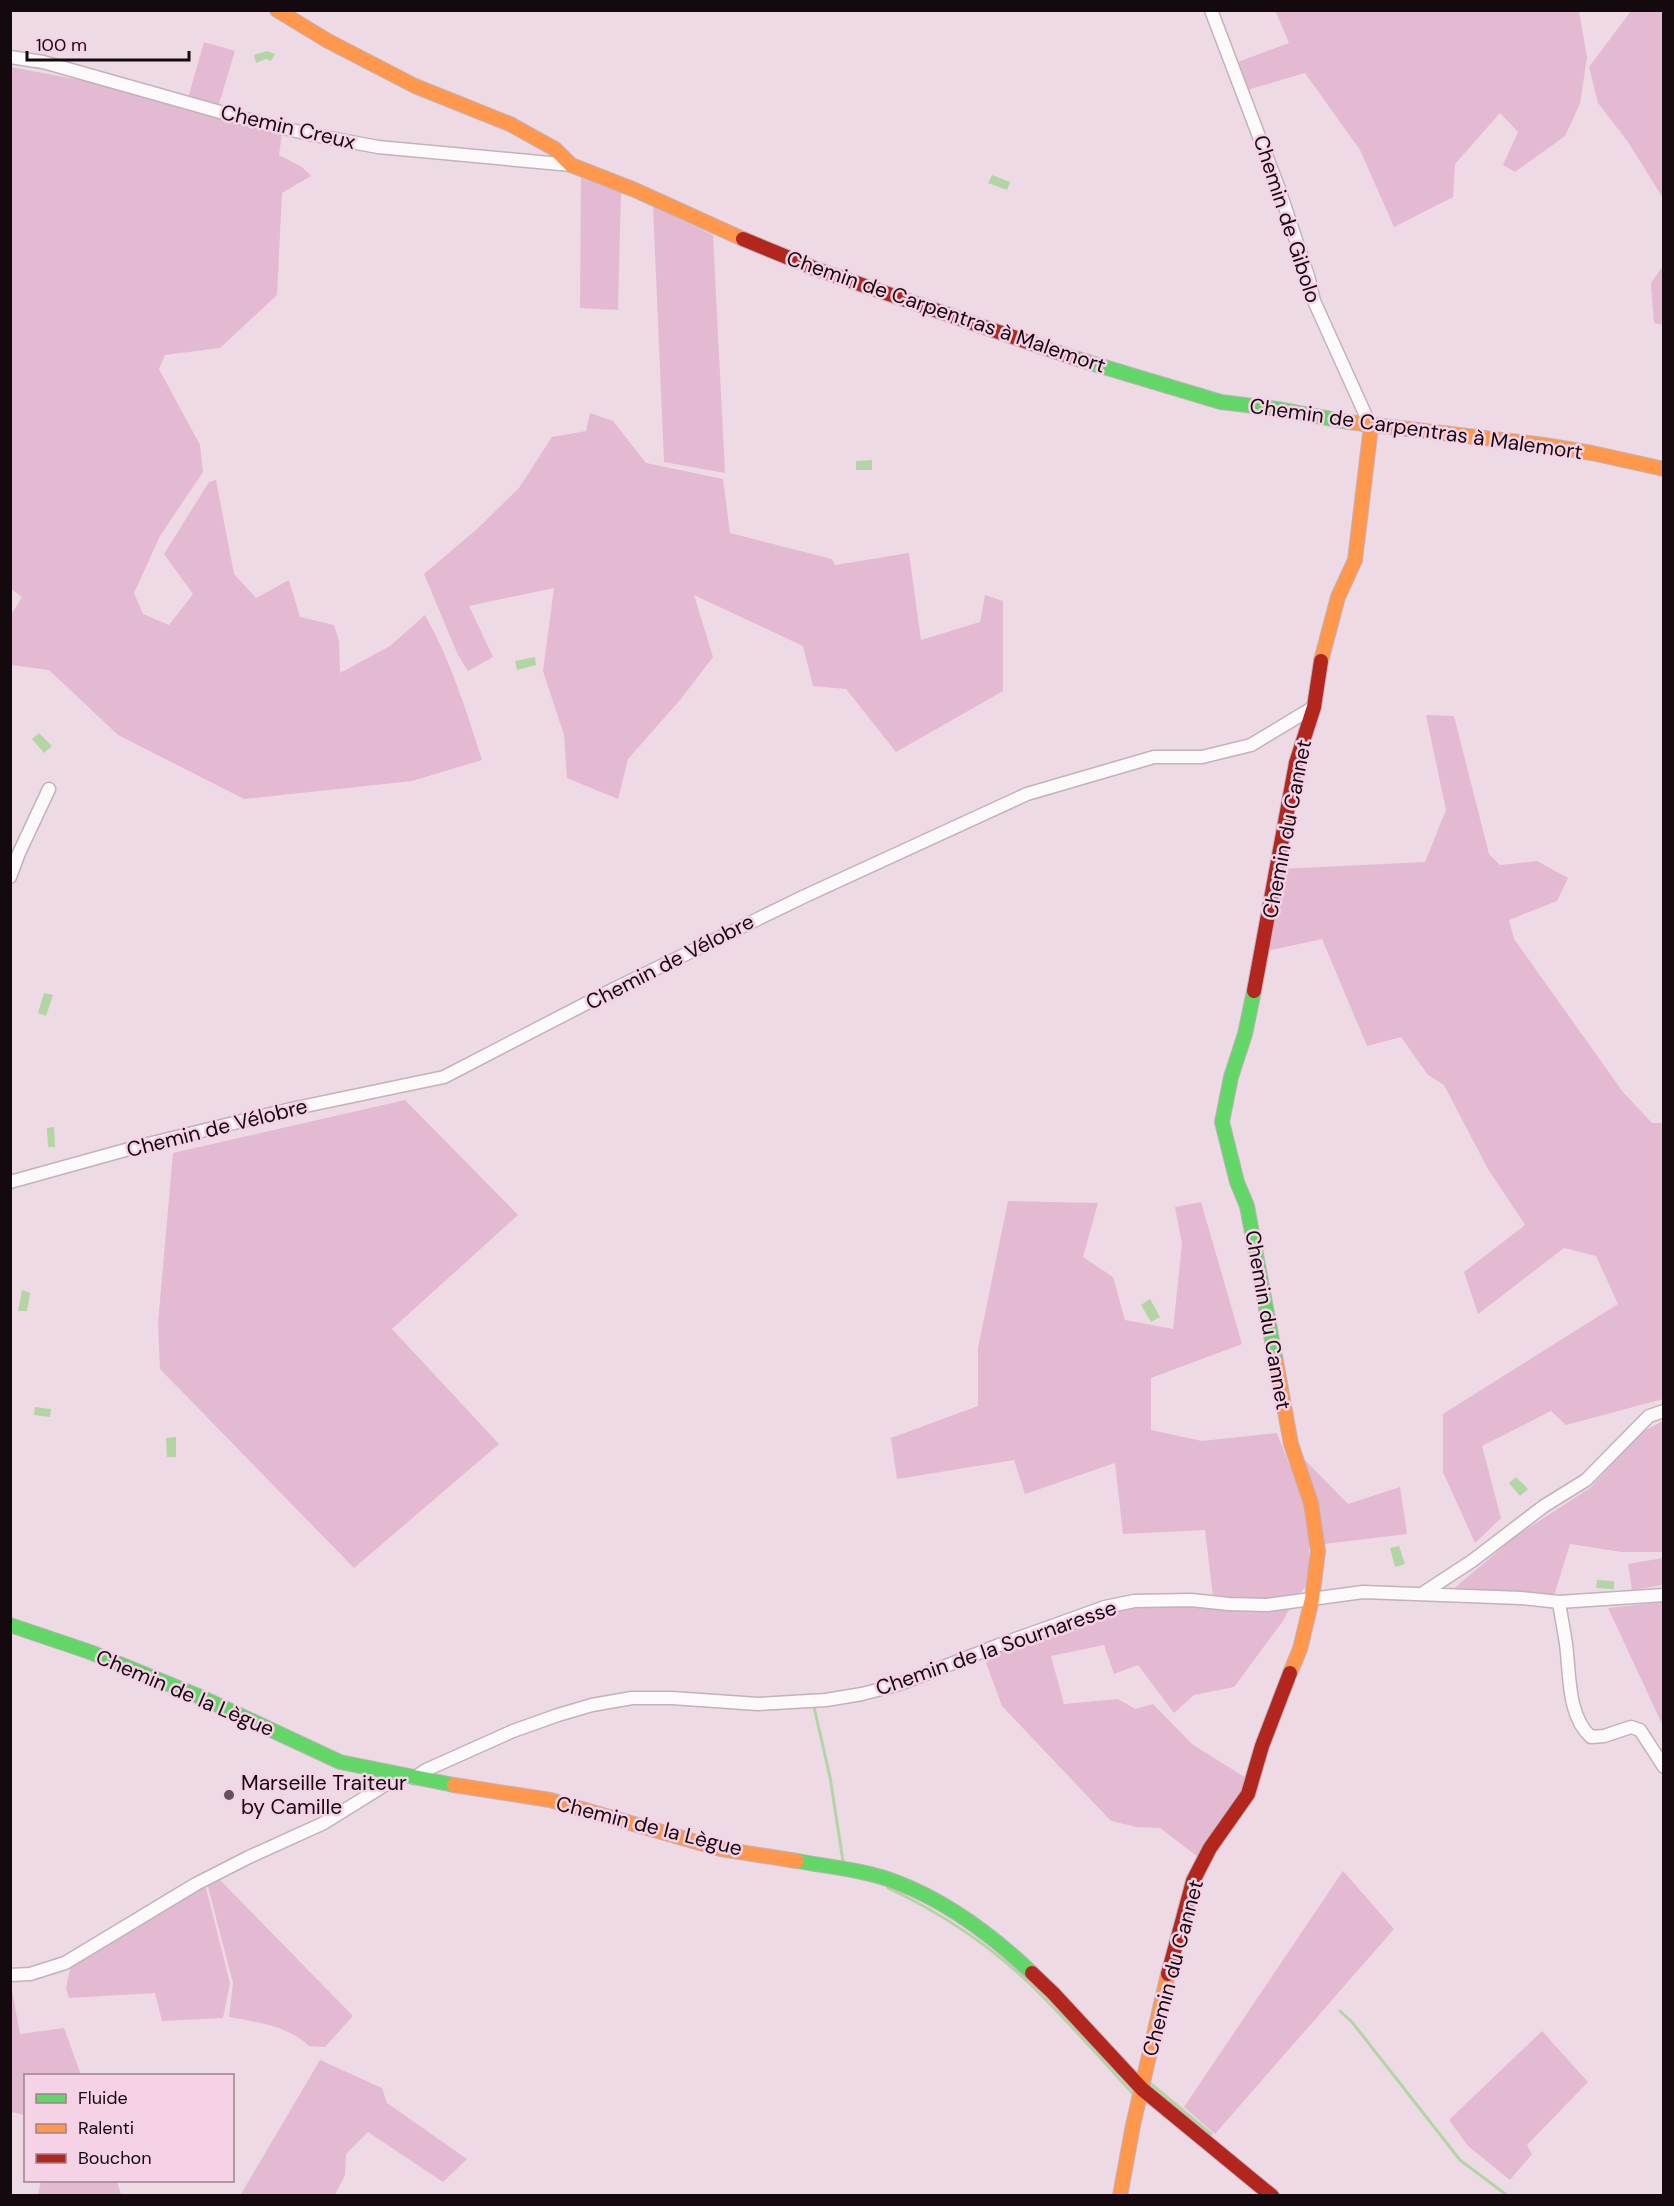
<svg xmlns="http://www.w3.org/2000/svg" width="1674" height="2206" font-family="'DM Sans',sans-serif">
  <rect width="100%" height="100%" fill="#eedae5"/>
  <path fill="#e3bad1" d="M1275,10L1579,11L1587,57L1580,104L1565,136L1515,172L1503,165L1518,132L1500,113L1455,164L1453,197L1394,227L1360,150L1305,73L1247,90L1238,62L1289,43Z
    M1631,11H1655L1663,13V198L1628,142L1598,103L1589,67Z
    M204,42L235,51L218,107L188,98Z
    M11,67L123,88L282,133L279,155L302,167L311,176L282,193L277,295L220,348L165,355L159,369L200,445L203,472L160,536L134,593L143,614L169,625L193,594L164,554L209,482L216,480L234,574L256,598L289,580L300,617L334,625L339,641L340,673L390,646L425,615C451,661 466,710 482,760L412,781L244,799L118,735L49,670L11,665V615L22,597L10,588Z
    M581,178L621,192L618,310L580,308Z
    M653,206L713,235L725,473L664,462Z
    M1663,266L1664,325H1663L1654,323L1651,283Z
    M590,413L613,421L646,463L723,479L730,533L832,559L835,565L909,553L921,640L980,622L985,595L1003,601V691L896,752L846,689L813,686L803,646L694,595L713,657L680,700L628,759L618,799L567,778L564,735L543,671L554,588L469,606L493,657L468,671L458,655L424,574L477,529L519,488L552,437L586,431Z
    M1426,715L1454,716L1489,854L1500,865L1537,861L1568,878L1557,901L1509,920L1514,939L1623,1092L1652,1123H1663V1399L1566,1425L1551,1411L1482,1446L1501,1518L1475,1543L1443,1472V1414L1618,1304L1596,1256L1564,1248L1478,1314L1464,1272L1525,1225L1488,1169L1444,1085L1428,1075L1401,1037L1367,1046L1322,939L1267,951L1281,869L1425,862L1446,810Z
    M405,1100L518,1215L392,1329L499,1444L354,1568L160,1369L158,1323L173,1153Z
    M1008,1201L1098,1203L1083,1257L1113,1277L1125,1320L1173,1329L1182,1244L1175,1207L1201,1202L1242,1344L1151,1378V1430L1202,1441L1277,1433L1305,1504L1309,1542V1583L1295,1599L1240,1602L1213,1596L1205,1530L1123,1534L1115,1463L1025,1494L1014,1460L897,1479L891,1438L978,1406V1348Z
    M1663,1421V1552H1622L1570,1544L1553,1599L1451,1591L1516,1536L1590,1488L1642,1432Z
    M1301,1456L1348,1504L1400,1487L1407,1534L1324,1544Z
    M1663,1558V1585L1632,1590L1628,1564Z
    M1663,1602H1664L1663,1726L1608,1608Z
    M1171,1603L1291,1606L1283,1621L1234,1687L1194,1695L1174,1713L1138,1665L1114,1674L1104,1645L1051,1656L1064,1704L1118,1699L1135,1709L1153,1704L1192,1744L1246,1778L1244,1791L1197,1856L1160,1828L1137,1827L1111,1821L1002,1706L986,1663L1003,1648L1103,1612Z
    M1343,1871L1394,1929L1215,2134L1184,2107Z
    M219,1879L353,2016L325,2047L309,2046C288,2026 257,2022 229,2017L233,1983L207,1883Z
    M205,1884L230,1983L223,2018L162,2021L155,1993L69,1998L66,1988L71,1964Z
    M10,1980L20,2034L64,2028L81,2075L26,2076L25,2115L11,2112Z
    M1542,2031L1588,2082L1527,2145L1532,2154L1510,2180L1468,2146L1449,2120Z
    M320,2060L382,2088L387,2103L467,2159L443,2182L368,2132L346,2154L345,2175L335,2195L241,2194Z
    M41,2181H117L121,2195H38Z"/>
  <path fill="#b2d5a3" d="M267,51L275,54L271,61L266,59L256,63L254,55Z
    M992,175L1010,182L1007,190L988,183Z
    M872,460V470H856V461Z
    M535,657L536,665L517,670L515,661Z
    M39,733L52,746L44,753L32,739Z
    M44,993L53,995L46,1016L38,1013Z
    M54,1127L55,1147H48L47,1128Z
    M22,1290L30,1293L27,1311H18Z
    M1150,1299L1160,1317L1151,1322L1141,1305Z
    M35,1407L51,1409L50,1417L34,1415Z
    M176,1437V1457H167L166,1438Z
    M1516,1477L1528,1489L1520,1496L1509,1483Z
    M1399,1546L1405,1564L1395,1567L1390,1548Z
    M1597,1580L1614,1581V1589L1596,1588Z"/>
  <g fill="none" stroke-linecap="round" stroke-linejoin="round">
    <path stroke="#b2d5a3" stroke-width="3" d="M814,1707L830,1777L843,1861
      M888,1888C939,1912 988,1944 1029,1983C1065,2018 1099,2056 1133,2094
      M1340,2011L1352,2022L1460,2160L1508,2196
      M1150,2083L1211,2134"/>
    <defs>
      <path id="street" d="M1211,10L1279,189L1308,276L1314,301L1366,416L1364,425
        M10,57L43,62L245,119L309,134L378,147L571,165
        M10,877L19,853L49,789
        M10,1182L140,1146L291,1109L444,1077L612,990L805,896L1027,794L1154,757H1202L1251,745L1314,707
        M1423,1593L1472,1561L1544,1506L1586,1480L1649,1416L1664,1411
        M1559,1602C1561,1616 1564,1630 1566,1644C1570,1673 1567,1716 1591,1737L1604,1736L1631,1727L1640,1730L1664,1767
        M414,1778L426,1770L513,1731L558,1715L592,1705L632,1698H672L758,1704L826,1700L862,1694L900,1684L999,1645L1105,1607L1134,1601L1191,1600L1229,1604L1267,1605L1363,1592L1521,1598L1559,1602L1664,1595
        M10,1975L30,1974L65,1963L196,1884L249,1857L324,1823L401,1775"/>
      <path id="fast" d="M1074,358L1221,402L1278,409L1348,422
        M1254,991L1245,1034L1231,1077L1222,1122L1237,1182L1247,1206L1276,1362
        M10,1625L90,1652L203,1698L340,1762L454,1785
        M797,1861C830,1867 864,1870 896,1882C946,1901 993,1936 1032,1973"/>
      <path id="slow" d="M277,10L328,41L415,86L510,124L555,149L571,165L635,190L743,239
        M1348,422L1544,445L1592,453L1664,469
        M1321,661L1338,597L1355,560L1371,426
        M1276,1362L1291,1444L1311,1503L1318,1551L1312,1599L1300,1649L1290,1673
        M454,1785L550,1800L721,1849L797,1861
        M1120,2196L1133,2125L1168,1974"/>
      <path id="jam" d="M743,239L816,269L1074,358
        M1254,991L1296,763L1314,707L1321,661
        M1032,1973L1053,1993L1142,2089L1272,2196
        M1168,1974L1193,1881L1210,1848L1248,1794L1262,1746L1290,1673"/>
    </defs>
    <use href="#street" stroke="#c1b2bb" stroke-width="15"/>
    <use href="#fast" stroke="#c1b2bb" stroke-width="16"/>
    <use href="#slow" stroke="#c1b2bb" stroke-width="16"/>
    <use href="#jam" stroke="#c1b2bb" stroke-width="16"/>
    <use href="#street" stroke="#fcf9fb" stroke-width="12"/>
    <use href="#fast" stroke="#63d668" stroke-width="14"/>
    <use href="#slow" stroke="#ff974d" stroke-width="14"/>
    <use href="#jam" stroke="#b3261e" stroke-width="14"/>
  </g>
  <circle fill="#61525b" stroke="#f6d2e6" stroke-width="2" cx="229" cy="1795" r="6"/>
  <g text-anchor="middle" stroke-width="5" stroke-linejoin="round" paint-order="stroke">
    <g font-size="21" fill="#150910" stroke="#f6d2e6">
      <text transform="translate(288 127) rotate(13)" y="7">Chemin Creux</text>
      <text transform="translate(1287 219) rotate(72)" y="7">Chemin de Gibolo</text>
      <text transform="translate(946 312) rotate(19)" y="7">Chemin de Carpentras à Malemort</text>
      <text transform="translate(1416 429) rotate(8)" y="7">Chemin de Carpentras à Malemort</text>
      <text transform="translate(1287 829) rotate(-79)" y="7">Chemin du Cannet</text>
      <text transform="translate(670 962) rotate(-27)" y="7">Chemin de Vélobre</text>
      <text transform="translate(217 1128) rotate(-14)" y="7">Chemin de Vélobre</text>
      <text transform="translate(1268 1320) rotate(80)" y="7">Chemin du Cannet</text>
      <text transform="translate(996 1648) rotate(-19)" y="7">Chemin de la Sournaresse</text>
      <text transform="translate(185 1693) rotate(23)" y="7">Chemin de la Lègue</text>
      <text transform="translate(649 1826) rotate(14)" y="7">Chemin de la Lègue</text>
      <text transform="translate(1173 1968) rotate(-75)" y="7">Chemin du Cannet</text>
    </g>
    <g font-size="21" fill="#150910" stroke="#f6d2e6" text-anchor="start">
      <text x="241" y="1790">Marseille Traiteur<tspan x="241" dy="24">by Camille</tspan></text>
    </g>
  </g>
  <rect width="1674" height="2206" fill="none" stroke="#150910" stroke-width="24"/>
  <rect x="24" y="2074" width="210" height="108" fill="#f6d2e6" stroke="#9c8290" stroke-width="1.5"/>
  <rect x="36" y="2094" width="30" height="9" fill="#63d668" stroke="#9c8290" stroke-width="1.5"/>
  <text x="78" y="2104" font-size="18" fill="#150910">Fluide</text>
  <rect x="36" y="2124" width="30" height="9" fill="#ff974d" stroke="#9c8290" stroke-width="1.5"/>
  <text x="78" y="2134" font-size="18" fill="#150910">Ralenti</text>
  <rect x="36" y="2154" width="30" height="9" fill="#b3261e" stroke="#9c8290" stroke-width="1.5"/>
  <text x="78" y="2164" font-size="18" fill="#150910">Bouchon</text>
  <path d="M27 51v9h162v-9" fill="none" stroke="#150910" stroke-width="3"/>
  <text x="36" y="51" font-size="18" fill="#150910" stroke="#f6d2e6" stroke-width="4.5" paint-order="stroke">100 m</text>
</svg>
